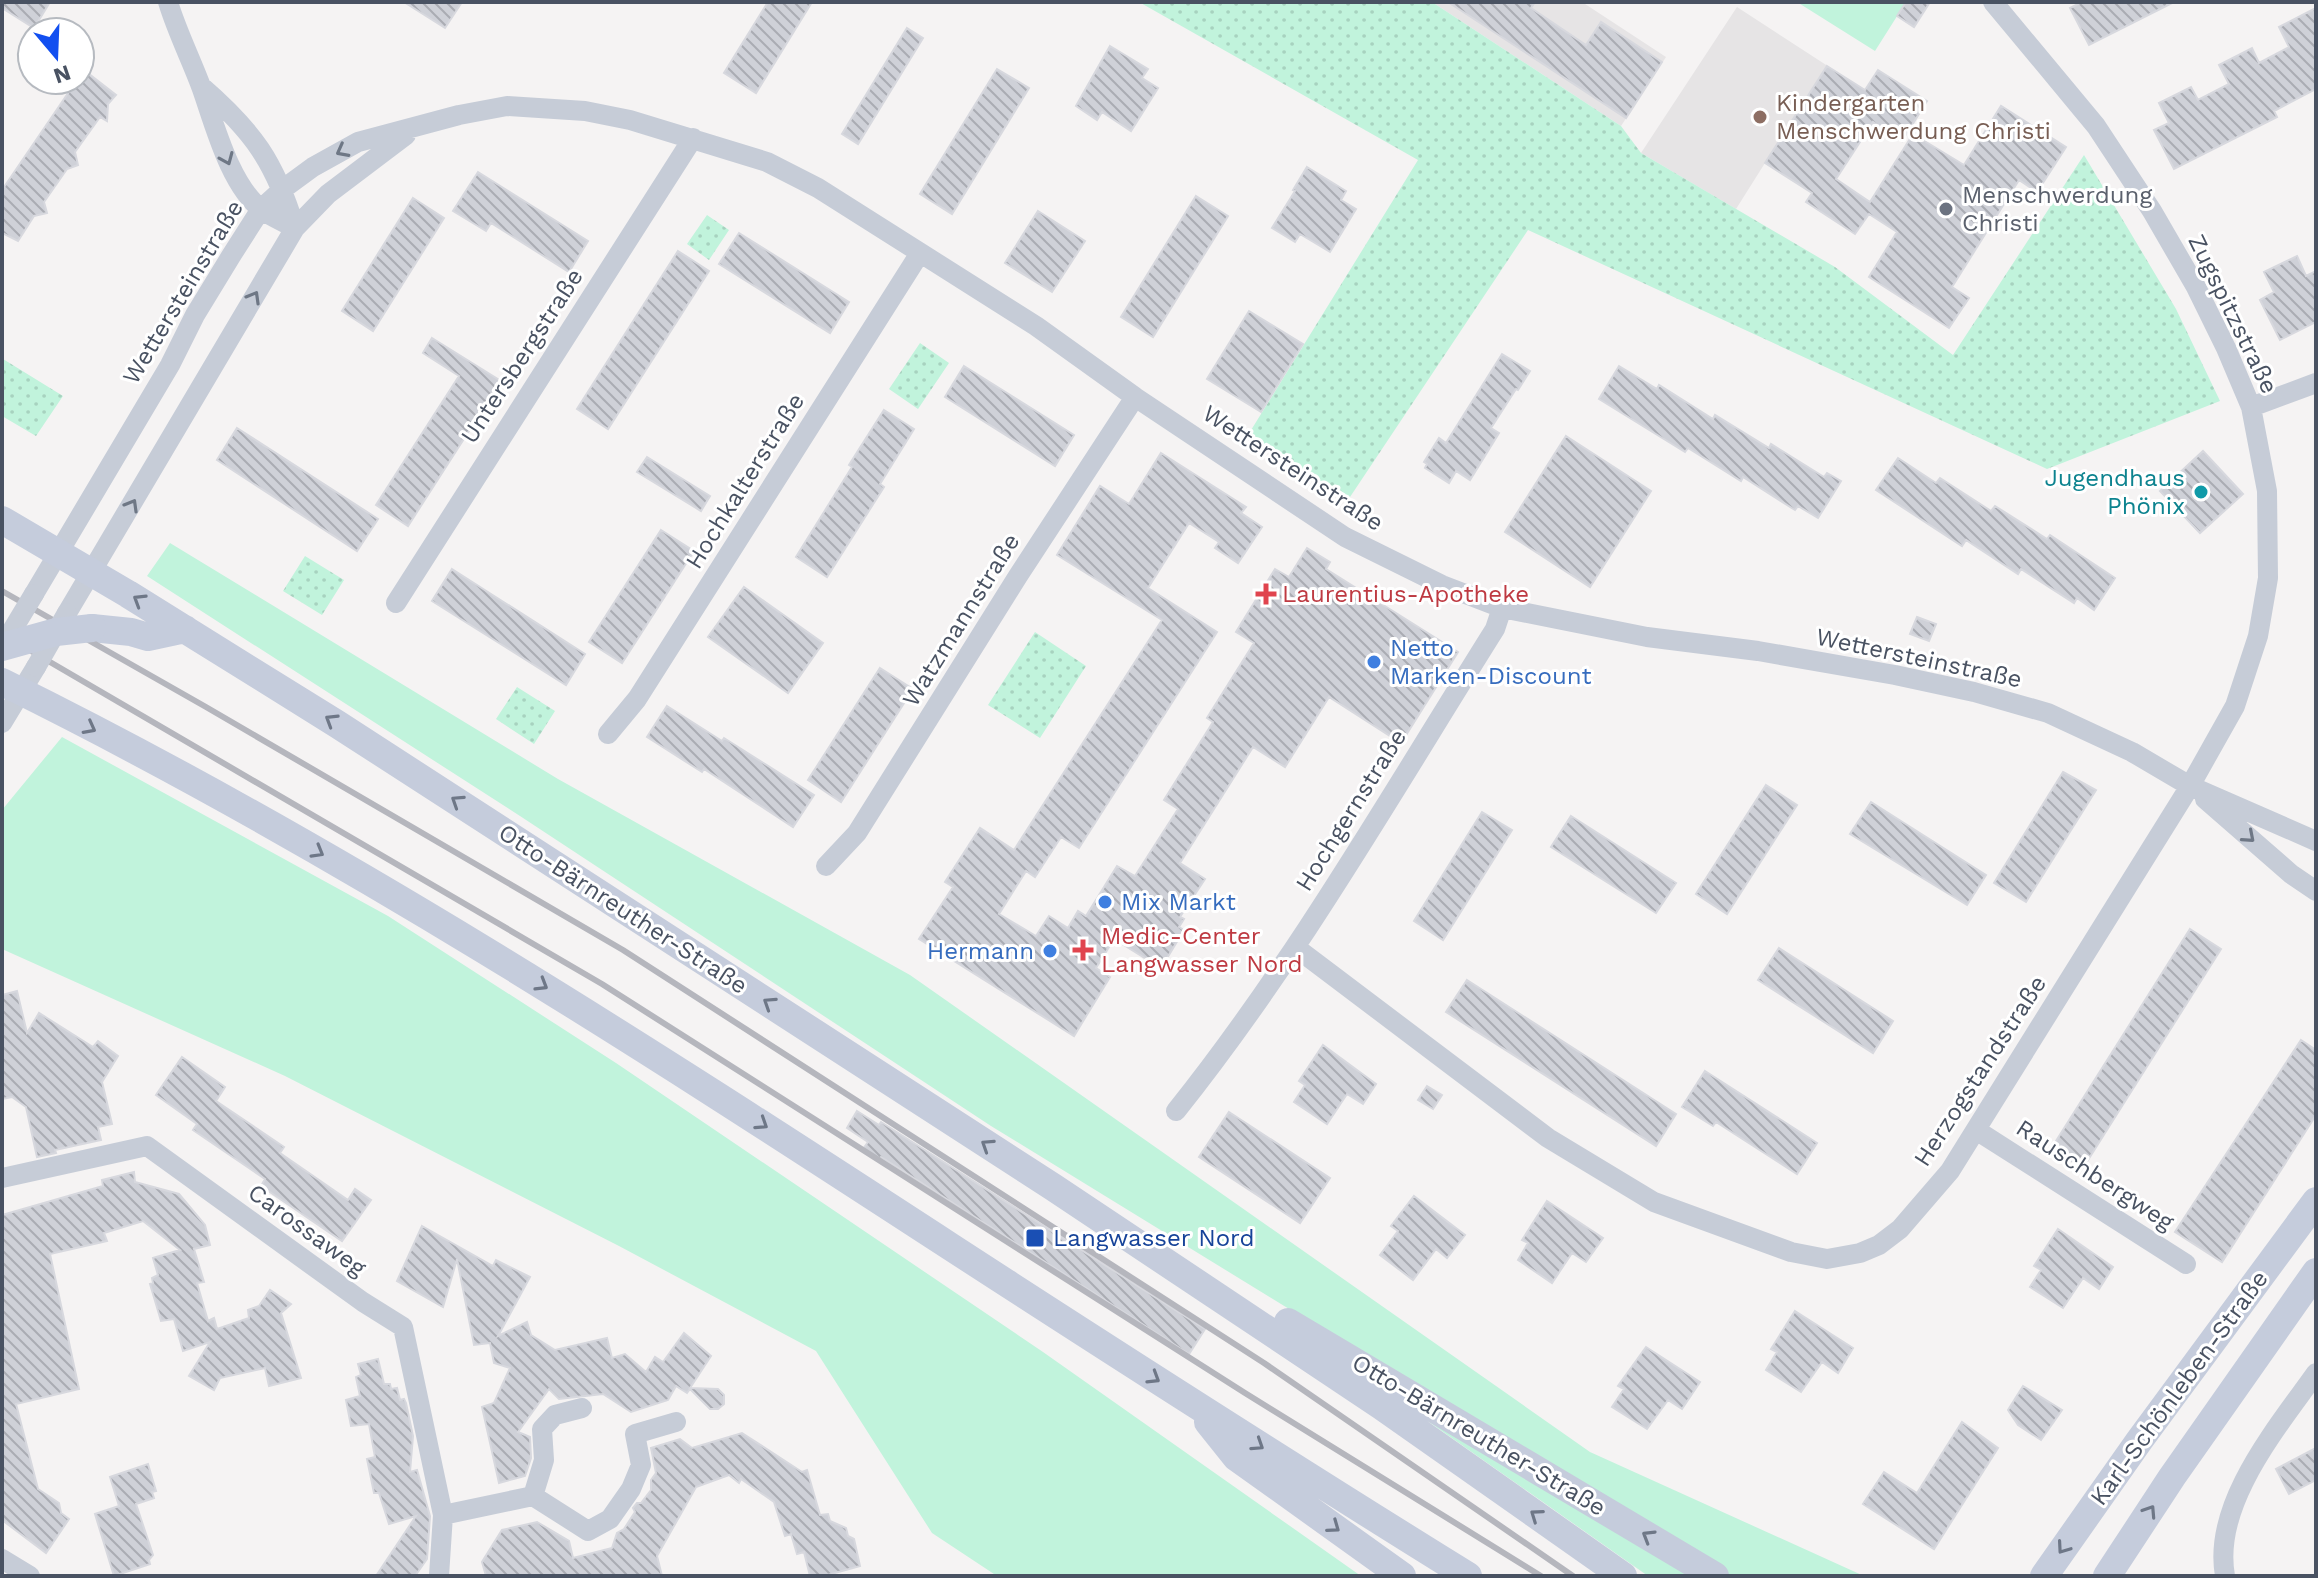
<svg xmlns="http://www.w3.org/2000/svg" width="2318" height="1578" font-family="'Work Sans',sans-serif">
  <defs>
    <pattern id="park-dots" width="8" height="8" patternUnits="userSpaceOnUse" patternTransform="scale(2)"><rect width="8" height="8" fill="#c1f3dc"/><path d="M2 2h.1M6 6h.1" fill="none" stroke="#a7d2bf" stroke-width="1.8" stroke-linecap="round"/></pattern>
    <pattern id="building-back-hatch" width="6" height="6" patternUnits="userSpaceOnUse" patternTransform="scale(2)"><rect width="6" height="6" fill="#cfd1d8"/><path d="M-1 5l2 2M0 0l6 6M5-1l2 2" fill="none" stroke="#aaacb3"/></pattern>
  </defs>
  <rect width="100%" height="100%" fill="#f5f3f3"/>
  <path fill="#e6e4e5" d="M1432,2H1582L1666,57L1621,126Z
    M1737,7L1857,85L1842,108L1870,126L1839,175L1811,158L1765,163L1736,209L1641,153Z"/>
  <path fill="#c1f3dc" d="M1797,2H1906L1875,51Z
    M170,543L558,779L910,975L1590,1452L1864,1576H1648L1375,1384L1382,1366L991,1126L520,816L147,576Z
    M62,737L388,916L616,1063L1043,1352L1361,1576H997L932,1533L816,1351L619,1246L285,1076L2,949V810Z"/>
  <path fill="url(#park-dots)" d="M1139,2H1432L1621,126L1641,153L1835,267L1953,355L2084,155L2176,309L2220,401L2047,469L1528,230L1346,503L1248,435L1418,160Z
    M707,215L729,230L709,260L687,244Z
    M920,343L949,363L918,409L889,389Z
    M3,359L63,396L36,436L2,416Z
    M305,556L344,580L322,615L283,591Z
    M1035,632L1086,666L1040,738L988,705Z
    M517,687L555,711L534,744L496,719Z"/>
  <path fill="url(#building-back-hatch)" stroke="#d7d8de" stroke-width="2" d="M2,2H50L34,28L2,8Z
    M404,2H462L445,28Z
    M768,2H812L756,93L724,73Z
    M1448,2H1535L1531,8L1586,45L1601,22L1662,62L1626,118Z
    M1906,2H1930L1914,27L1897,16Z
    M2082,2H2174L2089,45L2070,8Z
    M2316,8V89L2274,111L2277,117L2174,169L2154,130L2169,123L2159,103L2191,87L2198,100L2229,84L2219,65L2252,48L2259,63L2289,47L2279,27Z
    M907,28L923,38L858,144L842,134Z
    M1110,46L1148,69L1142,78L1158,88L1131,131L1102,112L1097,120L1076,106Z
    M1827,66L1865,90L1878,70L1927,101L1902,141L1873,122L1836,179L1870,202L1913,134L1964,165L2001,106L2066,147L2037,192L2019,180L1952,287L1969,298L1949,328L1869,277L1897,232L1869,214L1855,234L1806,202L1812,193L1765,163Z
    M997,69L1029,88L952,214L920,194Z
    M84,70L116,95L108,104L107,121L100,117L75,152L78,165L67,169L44,202L47,213L34,216L18,241L2,233V190L77,80H80Z
    M1307,167L1346,191L1341,200L1356,209L1330,252L1300,234L1295,242L1272,228L1295,191L1293,190Z
    M478,172L588,241L569,272L491,223L486,231L453,211Z
    M1196,196L1228,216L1153,337L1121,317Z
    M413,198L444,218L373,331L342,311Z
    M1038,211L1085,241L1052,292L1005,263Z
    M739,233L849,302L830,333L719,264Z
    M678,251L709,271L608,429L577,409Z
    M2297,256L2306,276L2316,271V322L2280,340L2260,300L2274,292L2264,272Z
    M1249,311L1303,344L1261,412L1207,379Z
    M432,338L501,381L408,526L376,505L459,376L423,353Z
    M1502,354L1530,371L1518,390L1516,389L1491,428L1499,433L1470,480L1456,471L1449,483L1425,468L1427,464L1424,462L1439,438L1446,443Z
    M964,366L1074,435L1055,466L945,397Z
    M1619,366L1657,389L1659,385L1713,419L1715,415L1769,448L1771,444L1824,477L1827,473L1841,481L1818,518L1798,506L1795,510L1743,477L1741,481L1688,448L1685,452L1599,399Z
    M884,410L914,429L880,484L884,487L827,577L796,557L852,467L849,465Z
    M237,428L378,519L357,551L217,460Z
    M1566,436L1651,491L1590,587L1505,532Z
    M2203,451L2243,494L2200,533L2160,491Z
    M1161,453L1246,507L1241,513L1262,527L1238,563L1215,548L1219,542L1189,523L1148,588L1217,632L1079,848L1061,837L1035,877L1026,871L999,914L1036,936L1049,916L1068,928L1078,911L1086,916L1117,866L1135,876L1178,809L1164,800L1213,722L1207,718L1254,643L1236,632L1275,569L1289,577L1307,548L1330,562L1326,569L1458,652L1401,743L1329,697L1285,767L1253,747L1180,863L1205,879L1180,917L1184,919L1179,927L1184,930L1161,968L1114,939L1096,968L1110,977L1074,1036L919,939L953,887L945,882L980,828L1014,850L1162,620L1057,555L1100,486L1129,504Z
    M647,457L710,496L701,511L637,472Z
    M1898,458L1936,483L1940,478L1991,511L1995,506L2047,539L2050,535L2115,578L2094,610L2077,598L2074,603L2021,569L2018,574L1966,540L1962,546L1876,490Z
    M661,530L694,551L622,663L589,642Z
    M452,569L585,654L566,685L432,601Z
    M744,587L823,643L788,693L708,637Z
    M1917,617L1936,624L1929,641L1910,634Z
    M880,668L913,689L841,802L808,780Z
    M667,706L722,741L724,738L814,795L793,827L704,769L702,772L647,737Z
    M2063,772L2096,790L2026,902L1994,883Z
    M1766,785L1797,805L1727,914L1696,894Z
    M1871,802L1986,875L1967,905L1850,834Z
    M1482,812L1512,830L1443,940L1414,921Z
    M1571,816L1676,883L1656,913L1551,847Z
    M2190,929L2221,949L2083,1168L2051,1149Z
    M1779,948L1893,1021L1873,1053L1758,980Z
    M1467,980L1676,1114L1656,1146L1446,1012Z
    M17,991L27,1033L39,1013L93,1047L98,1041L118,1056L102,1082L112,1124L98,1127L101,1140L55,1150L56,1153L37,1157L26,1107L12,1097L2,1099V995Z
    M2301,1040L2316,1050V1115L2222,1262L2175,1232Z
    M1323,1045L1376,1084L1363,1104L1347,1094L1327,1124L1294,1102L1305,1085L1299,1081Z
    M182,1057L225,1087L216,1101L284,1147L280,1153L348,1200L355,1189L371,1200L342,1241L261,1186L265,1179L193,1130L197,1124L156,1095Z
    M1705,1071L1817,1143L1797,1174L1716,1122L1713,1126L1682,1107Z
    M1427,1086L1442,1095L1433,1109L1418,1100Z
    M857,1111L879,1125L881,1122L1205,1329L1189,1354L881,1157L879,1159L863,1149L868,1142L847,1128Z
    M1229,1112L1330,1178L1300,1223L1199,1157Z
    M134,1172L135,1182L179,1194L205,1225L210,1245L194,1249L204,1282L197,1283L208,1321L214,1318L217,1329L249,1318L248,1310L259,1306L270,1290L291,1304L281,1313L301,1378L269,1386L265,1368L220,1378L214,1390L189,1376L210,1342L183,1351L174,1319L161,1321L150,1284L153,1283L152,1278L158,1275L153,1258L180,1250L143,1221L104,1233L107,1241L50,1254L79,1389L16,1404L38,1489L59,1503L61,1513L69,1519L46,1553L2,1520V1215L103,1186L102,1180Z
    M1414,1196L1465,1235L1447,1258L1436,1249L1413,1280L1380,1255L1398,1231L1391,1226Z
    M1547,1201L1603,1238L1586,1262L1572,1253L1552,1283L1518,1260L1528,1243L1522,1240Z
    M422,1226L493,1266L496,1260L530,1277L498,1336L527,1322L531,1335L555,1350L607,1338L612,1358L625,1354L646,1372L655,1357L663,1362L684,1333L711,1356L690,1388L718,1389L724,1395V1404L718,1409H710L690,1389L687,1393L676,1386L668,1400L631,1412L603,1394L559,1399L549,1389L518,1432L530,1437L531,1458L525,1476L499,1483L482,1407L494,1403L510,1368L494,1363L490,1343L474,1345L457,1259L443,1307L397,1281Z
    M2058,1229L2113,1267L2099,1289L2083,1278L2063,1308L2030,1287L2041,1270L2034,1266Z
    M1795,1311L1853,1348L1838,1373L1822,1362L1801,1392L1766,1370L1777,1352L1771,1349Z
    M1646,1347L1700,1382L1682,1409L1668,1400L1647,1429L1612,1407L1624,1389L1618,1386Z
    M378,1359L384,1384H390L391,1389L397,1388L400,1400L404,1399L406,1403L413,1436L410,1472L417,1470L430,1516L427,1559L415,1576H376L416,1516L389,1524L379,1493H374L367,1459L375,1457L369,1424L351,1426L346,1400L360,1396L356,1377L361,1375L358,1364Z
    M2023,1386L2062,1410L2041,1440L2018,1425L2008,1410Z
    M1962,1422L1998,1448L1934,1549L1863,1504L1884,1472L1917,1493Z
    M742,1433L802,1472L807,1470L820,1515L828,1514L830,1521L846,1528L848,1536L854,1539L860,1566L824,1576H810L804,1552L797,1554L791,1534L785,1536L774,1502L741,1479L739,1483L729,1475L696,1487L657,1556L662,1576H486L482,1562L502,1530L537,1522L569,1541L573,1558L612,1548L617,1533L624,1529L635,1512L633,1508L637,1503H641L651,1490V1480L656,1473L651,1448L680,1439L692,1448Z
    M2316,1448V1480L2289,1494L2276,1469Z
    M148,1464L156,1491L152,1492L154,1498L136,1504L153,1555L149,1560L150,1564L114,1576L95,1514L119,1506L110,1477Z"/>
  <g fill="none" stroke-linecap="round" stroke-linejoin="round">
    <path stroke="#c6ccd7" stroke-width="20" d="M168,2C177,32 191,59 202,89C215,126 230,185 262,210C272,217 284,222 295,228
      M201,86C253,131 275,162 295,228
      M2251,407L2316,383
      M34,594L170,365L195,315L231,256L261,209L283,189L313,167L358,142L459,115L507,106L585,111L630,120L767,162L818,188L1036,326L1135,397L1345,537L1442,585L1502,608L1647,637L1758,651L1895,675L1974,692L2048,713L2132,752L2190,786L2316,841
      M396,603L693,138
      M67,613L295,228L328,194L406,135
      M2,723L36,667
      M608,734L637,699L920,253
      M2205,799L2291,874L2316,891
      M826,866L857,833L1018,576L1135,397
      M1295,947L1548,1138L1654,1202L1791,1252L1827,1259L1860,1253L1879,1245L1900,1229L1950,1171L2190,786L2235,706L2258,636L2268,578L2267,491L2251,407L2226,348L2196,287L2152,211L2096,126L1993,2
      M1176,1111C1296,961 1393,791 1495,629L1502,608
      M1976,1130L2186,1264
      M2,1178L147,1146L363,1302L403,1327L443,1515
      M533,1496L544,1460L542,1429L555,1415L582,1408
      M2,1559L30,1576
      M439,1576L443,1515L533,1496L588,1531L610,1519L631,1489L641,1465L635,1434L676,1422
      M2225,1576C2212,1504 2277,1428 2316,1373"/>
    <path stroke="#c5ccdc" stroke-width="28" d="M2,520L128,594L337,724L1053,1187L1380,1405L1623,1576
      M92,628L131,632L148,637L185,629
      M2,682C333,845 642,1046 951,1247C1122,1358 1294,1468 1468,1576
      M1288,1322L1715,1576
      M1208,1422L1236,1457L1402,1576
      M2044,1576L2139,1441L2316,1201
      M2107,1576L2172,1477L2316,1272"/>
    <path stroke="#b5b6bd" stroke-width="6" d="M2,591L206,707L623,950L1264,1363L1573,1576
      M2,634L602,984L1245,1393L1541,1576"/>
    <path stroke="#c6ccd7" stroke-width="20" d="M2,647L34,594
      M36,667L67,613"/>
    <path stroke="#c5ccdc" stroke-width="28" d="M2,647L56,632L92,628"/>
  </g>
  <defs><path id="oneway-chevron" d="M-2-3.5L2.5 0L-2 3.5" fill="none" stroke-width="1.6" stroke-linecap="round" stroke-linejoin="round" transform="scale(2)"/></defs>
  <g stroke="#6e7785">
    <use href="#oneway-chevron" transform="translate(342 151) rotate(152)"/>
    <use href="#oneway-chevron" transform="translate(227 159) rotate(67)"/>
    <use href="#oneway-chevron" transform="translate(254 297) rotate(-60)"/>
    <use href="#oneway-chevron" transform="translate(132 505) rotate(-60)"/>
    <use href="#oneway-chevron" transform="translate(2249 837) rotate(41)"/>
  </g>
  <g stroke="#6e7787">
    <use href="#oneway-chevron" transform="translate(139 600) rotate(-148)"/>
    <use href="#oneway-chevron" transform="translate(331 720) rotate(-148)"/>
    <use href="#oneway-chevron" transform="translate(90 728) rotate(28)"/>
    <use href="#oneway-chevron" transform="translate(457 801) rotate(-147)"/>
    <use href="#oneway-chevron" transform="translate(318 852) rotate(30)"/>
    <use href="#oneway-chevron" transform="translate(542 985) rotate(31)"/>
    <use href="#oneway-chevron" transform="translate(769 1003) rotate(-147)"/>
    <use href="#oneway-chevron" transform="translate(762 1124) rotate(33)"/>
    <use href="#oneway-chevron" transform="translate(987 1145) rotate(-147)"/>
    <use href="#oneway-chevron" transform="translate(1154 1378) rotate(32)"/>
    <use href="#oneway-chevron" transform="translate(1258 1445) rotate(33)"/>
    <use href="#oneway-chevron" transform="translate(2150 1511) rotate(-57)"/>
    <use href="#oneway-chevron" transform="translate(1536 1515) rotate(-145)"/>
    <use href="#oneway-chevron" transform="translate(1334 1527) rotate(36)"/>
    <use href="#oneway-chevron" transform="translate(1648 1536) rotate(-149)"/>
    <use href="#oneway-chevron" transform="translate(2063 1548) rotate(125)"/>
  </g>
  <circle fill="#8d6e63" stroke="#fff" stroke-width="3" cx="1760" cy="117" r="8"/>
  <circle fill="#6b7280" stroke="#fff" stroke-width="3" cx="1946" cy="209" r="8"/>
  <circle fill="#0f9aa8" stroke="#fff" stroke-width="3" cx="2201" cy="492" r="8"/>
  <g fill="#e0444e" stroke="#fff" stroke-width="3">
    <path d="M1262 582h8v8h8v8h-8v8h-8v-8h-8v-8h8z"/>
    <path d="M1079 938h8v8h8v8h-8v8h-8v-8h-8v-8h8z"/>
  </g>
  <g fill="#3f7fe0" stroke="#fff" stroke-width="3">
    <circle cx="1374" cy="662" r="8"/>
    <circle cx="1105" cy="902" r="8"/>
    <circle cx="1050" cy="951" r="8"/>
  </g>
  <rect fill="#1a4fb4" stroke="#fff" stroke-width="3" x="1025" y="1228" width="20" height="20" rx="4"/>
  <g text-anchor="middle" stroke-width="6" stroke-linejoin="round" paint-order="stroke">
    <g font-size="24" fill="#785e54" stroke="#fff" text-anchor="start">
      <text x="1776" y="111">Kindergarten<tspan x="1776" dy="28">Menschwerdung Christi</tspan></text>
    </g>
    <g font-size="24" fill="#5b616d" stroke="#fff" text-anchor="start">
      <text x="1962" y="203">Menschwerdung<tspan x="1962" dy="28">Christi</tspan></text>
    </g>
    <g font-size="24" fill="#495262" stroke="#fff">
      <text transform="translate(183 292) rotate(-59)" y="8">Wettersteinstraße</text>
      <text transform="translate(2233 314) rotate(64)" y="8">Zugspitzstraße</text>
      <text transform="translate(522 356) rotate(-57)" y="8">Untersbergstraße</text>
      <text transform="translate(1293 468) rotate(33)" y="8">Wettersteinstraße</text>
      <text transform="translate(745 481) rotate(-58)" y="8">Hochkalterstraße</text>
      <text transform="translate(961 620) rotate(-58)" y="8">Watzmannstraße</text>
      <text transform="translate(1919 658) rotate(12)" y="8">Wettersteinstraße</text>
      <text transform="translate(1351 810) rotate(-58)" y="8">Hochgernstraße</text>
      <text transform="translate(623 909) rotate(33)" y="8">Otto-Bärnreuther-Straße</text>
      <text transform="translate(1980 1071) rotate(-57)" y="8">Herzogstandstraße</text>
      <text transform="translate(2095 1175) rotate(33)" y="8">Rauschbergweg</text>
      <text transform="translate(307 1230) rotate(36)" y="8">Carossaweg</text>
      <text transform="translate(2179 1388) rotate(-54)" y="8">Karl-Schönleben-Straße</text>
      <text transform="translate(1479 1435) rotate(31)" y="8">Otto-Bärnreuther-Straße</text>
    </g>
    <g font-size="24" fill="#0d838f" stroke="#fff" text-anchor="end">
      <text x="2185" y="486">Jugendhaus<tspan x="2185" dy="28">Phönix</tspan></text>
    </g>
    <g font-size="24" fill="#be3a42" stroke="#fff" text-anchor="start">
      <text x="1282" y="602">Laurentius-Apotheke</text>
      <text x="1101" y="944">Medic-Center<tspan x="1101" dy="28">Langwasser Nord</tspan></text>
    </g>
    <g font-size="24" fill="#366cbe" stroke="#fff" text-anchor="start">
      <text x="1390" y="656">Netto<tspan x="1390" dy="28">Marken-Discount</tspan></text>
      <text x="1121" y="910">Mix Markt</text>
      <text x="1034" y="959" text-anchor="end">Hermann</text>
    </g>
    <g font-size="24" fill="#164399" stroke="#fff" text-anchor="start">
      <text x="1053" y="1246">Langwasser Nord</text>
    </g>
  </g>
  <rect width="2318" height="1578" fill="none" stroke="#495262" stroke-width="8"/>
  <g transform="translate(56 56) rotate(161)"><circle r="38" fill="#ffffff" stroke="#b6bac0" stroke-width="2"/>
  <path d="M0-6L14 30L0 20L-14 30Z" fill="#124ff0"/>
  <text y="-12" font-size="22" font-weight="bold" text-anchor="middle" fill="#495262">N</text>
  </g>
</svg>
